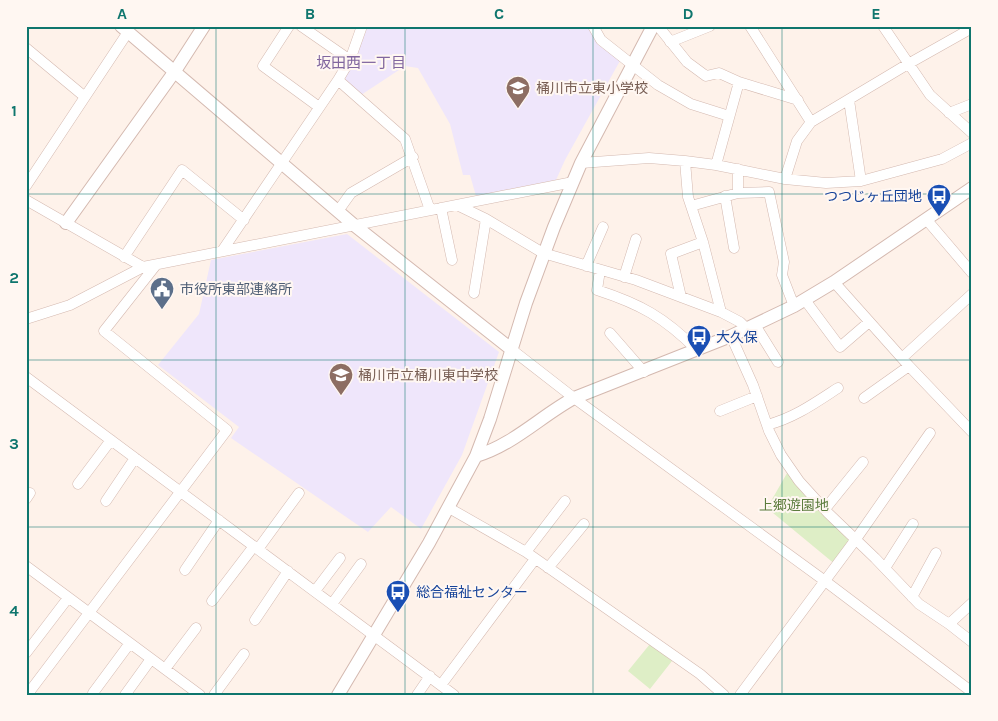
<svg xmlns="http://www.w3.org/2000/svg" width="998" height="721" font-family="Karla,'Noto Sans JP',sans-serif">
  <rect width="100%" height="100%" fill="#fef2ea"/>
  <path fill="#efe6fb" d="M368,26H588L600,46L621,59L565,160L556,180L476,196L470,175H463L450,124L418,68L405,66L361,95L347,85L345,77L353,64Z
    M347,234L499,352L462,455L421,529L391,507L368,532L231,438L239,427L158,365L199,314L211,260Z"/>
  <path fill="#deeec6" d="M790,468L856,539L836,565L767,508Z
    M650,644L672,661L650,689L628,671Z"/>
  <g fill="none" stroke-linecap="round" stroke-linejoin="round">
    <defs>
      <path id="minor" d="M289,26L263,66L319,107
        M301,26L350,60
        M593,26L601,40L658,85L691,104L729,116
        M658,26L687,62L706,76L719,73L739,82L798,100
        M750,26L811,122
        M883,26L930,95L972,133
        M670,42L710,26
        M26,48L85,97
        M338,80L405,139L430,210
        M849,100L861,181
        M949,113L972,104
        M685,161L688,197L691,206L738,193L769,192L784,262L782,275L794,306
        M581,163L649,158L685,161L716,165L785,179L826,183L861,181L942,159L972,143
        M716,165L739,82
        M738,169V193
        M785,179L797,141L811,122L908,64L972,28
        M26,186L128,32
        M725,196L734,248
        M26,200L143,267
        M457,205L486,219L543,253L636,280L721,312L740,322L747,329
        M691,206L703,242L721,312
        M441,208L452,260
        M338,211L351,193L413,157
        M926,219L972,273
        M222,251L338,80L350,60L362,26
        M124,257L182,170L244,220
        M586,266L603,227
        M600,270L597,290C640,304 664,317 697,350
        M624,277L636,239
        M834,282L909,366L972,432
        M474,293L486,219
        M681,297L671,254L703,242
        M805,300L840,347L869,322
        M26,319L70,305L143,267L573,182
        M755,325L778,362
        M610,333L644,372
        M731,336L753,385L769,431L781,455L799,481L828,513L875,558L919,604L949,624L972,642
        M511,349L574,398L825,581L972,692
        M902,358L972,294
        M26,377L454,695
        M864,398L909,366
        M720,411L757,396
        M767,425C794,418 815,403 838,388
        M78,484L111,440
        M26,499L30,493
        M106,501L135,458
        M449,508L526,552L700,674L724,695
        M825,509L863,462
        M258,549L299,493
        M526,552L565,501
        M26,566L200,695
        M548,568L584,524
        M885,568L913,524
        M185,570L219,520
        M315,591L340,558
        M912,597L936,553
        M212,601L254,546
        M332,604L361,564
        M255,620L288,571
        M949,624L972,603
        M26,653L68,598
        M165,669L196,628
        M441,685L535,559
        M93,693L130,643
        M27,695L227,430L104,331L156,265
        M125,695L151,659
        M214,695L244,654
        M417,695L430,676
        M740,695L856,539L930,433"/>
      <path id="tertiary" d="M121,26L354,225L511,349
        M66,223L175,71L204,26
        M476,456C513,445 541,416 574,398L731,336L794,306L834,282L972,188
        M338,695L429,543L476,456L490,419L526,303L554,227L581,163L653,26"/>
    </defs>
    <use href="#minor" stroke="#d4b9b0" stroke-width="11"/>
    <use href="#tertiary" stroke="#d4b9b0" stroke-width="14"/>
    <use href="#minor" stroke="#fff" stroke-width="10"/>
    <use href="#tertiary" stroke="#fff" stroke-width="12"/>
  </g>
  <path fill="none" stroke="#0f766e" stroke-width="1" stroke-opacity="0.55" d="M216,26V695M405,26V695M593,26V695M782,26V695M26,194H972M26,360H972M26,527H972"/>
  <defs>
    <symbol id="school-pin" viewBox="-11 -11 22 30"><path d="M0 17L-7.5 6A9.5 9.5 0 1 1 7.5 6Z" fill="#8d6e63" stroke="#fff7f2"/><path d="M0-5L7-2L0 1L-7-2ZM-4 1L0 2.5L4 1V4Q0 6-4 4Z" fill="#fff"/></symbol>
    <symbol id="bus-pin" viewBox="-11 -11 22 30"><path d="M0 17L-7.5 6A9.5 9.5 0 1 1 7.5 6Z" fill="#1a4fb4" stroke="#fff7f2"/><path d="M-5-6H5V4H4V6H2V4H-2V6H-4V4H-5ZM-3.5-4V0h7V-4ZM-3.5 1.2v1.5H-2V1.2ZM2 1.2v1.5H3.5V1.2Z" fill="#fff"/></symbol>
    <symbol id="civic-pin" viewBox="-11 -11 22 30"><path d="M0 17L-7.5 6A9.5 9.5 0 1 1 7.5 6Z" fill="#5c6f8a" stroke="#fff7f2"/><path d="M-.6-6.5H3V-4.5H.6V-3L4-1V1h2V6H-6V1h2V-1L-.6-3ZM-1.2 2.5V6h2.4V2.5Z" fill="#fff"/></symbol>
  </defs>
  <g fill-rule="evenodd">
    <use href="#school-pin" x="504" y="74" width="28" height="38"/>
    <use href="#bus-pin" x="925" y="182" width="28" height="38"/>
    <use href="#civic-pin" x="148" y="275" width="28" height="38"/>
    <use href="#bus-pin" x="685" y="323" width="28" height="38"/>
    <use href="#school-pin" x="327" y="361" width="28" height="38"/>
    <use href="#bus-pin" x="384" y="578" width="28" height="38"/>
  </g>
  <g text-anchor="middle" stroke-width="4" stroke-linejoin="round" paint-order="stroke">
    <g font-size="14" fill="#785e54" stroke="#fff7f2" text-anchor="start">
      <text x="536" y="93">桶川市立東小学校</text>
      <text x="358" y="380">桶川市立桶川東中学校</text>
    </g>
    <g font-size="14" fill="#164399" stroke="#fff7f2" text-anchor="start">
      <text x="922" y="201" text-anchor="end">つつじヶ丘団地</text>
      <text x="716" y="342">大久保</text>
      <text x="416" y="597">総合福祉センター</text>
    </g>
    <g font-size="14" fill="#4e5e75" stroke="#fff7f2" text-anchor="start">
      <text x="180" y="294">市役所東部連絡所</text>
    </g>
    <g font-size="14" fill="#5c7c3d" stroke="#fff7f2">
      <text x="794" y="510">上郷遊園地</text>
    </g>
    <g font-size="15" fill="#81669f" stroke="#fff7f2">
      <text x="361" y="68">坂田西一丁目</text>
    </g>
  </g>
  <rect width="998" height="721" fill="none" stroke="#fff7f2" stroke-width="55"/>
  <rect x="28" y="28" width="942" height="666" fill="none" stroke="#0f766e" stroke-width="2"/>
  <g font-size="16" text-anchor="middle" font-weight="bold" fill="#0f766e">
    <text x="122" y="19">A</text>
    <text x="310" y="19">B</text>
    <text x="499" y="19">C</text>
    <text x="688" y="19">D</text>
    <text x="876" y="19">E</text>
    <text x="14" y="116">1</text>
    <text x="14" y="283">2</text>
    <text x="14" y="449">3</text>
    <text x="14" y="616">4</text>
  </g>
</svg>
